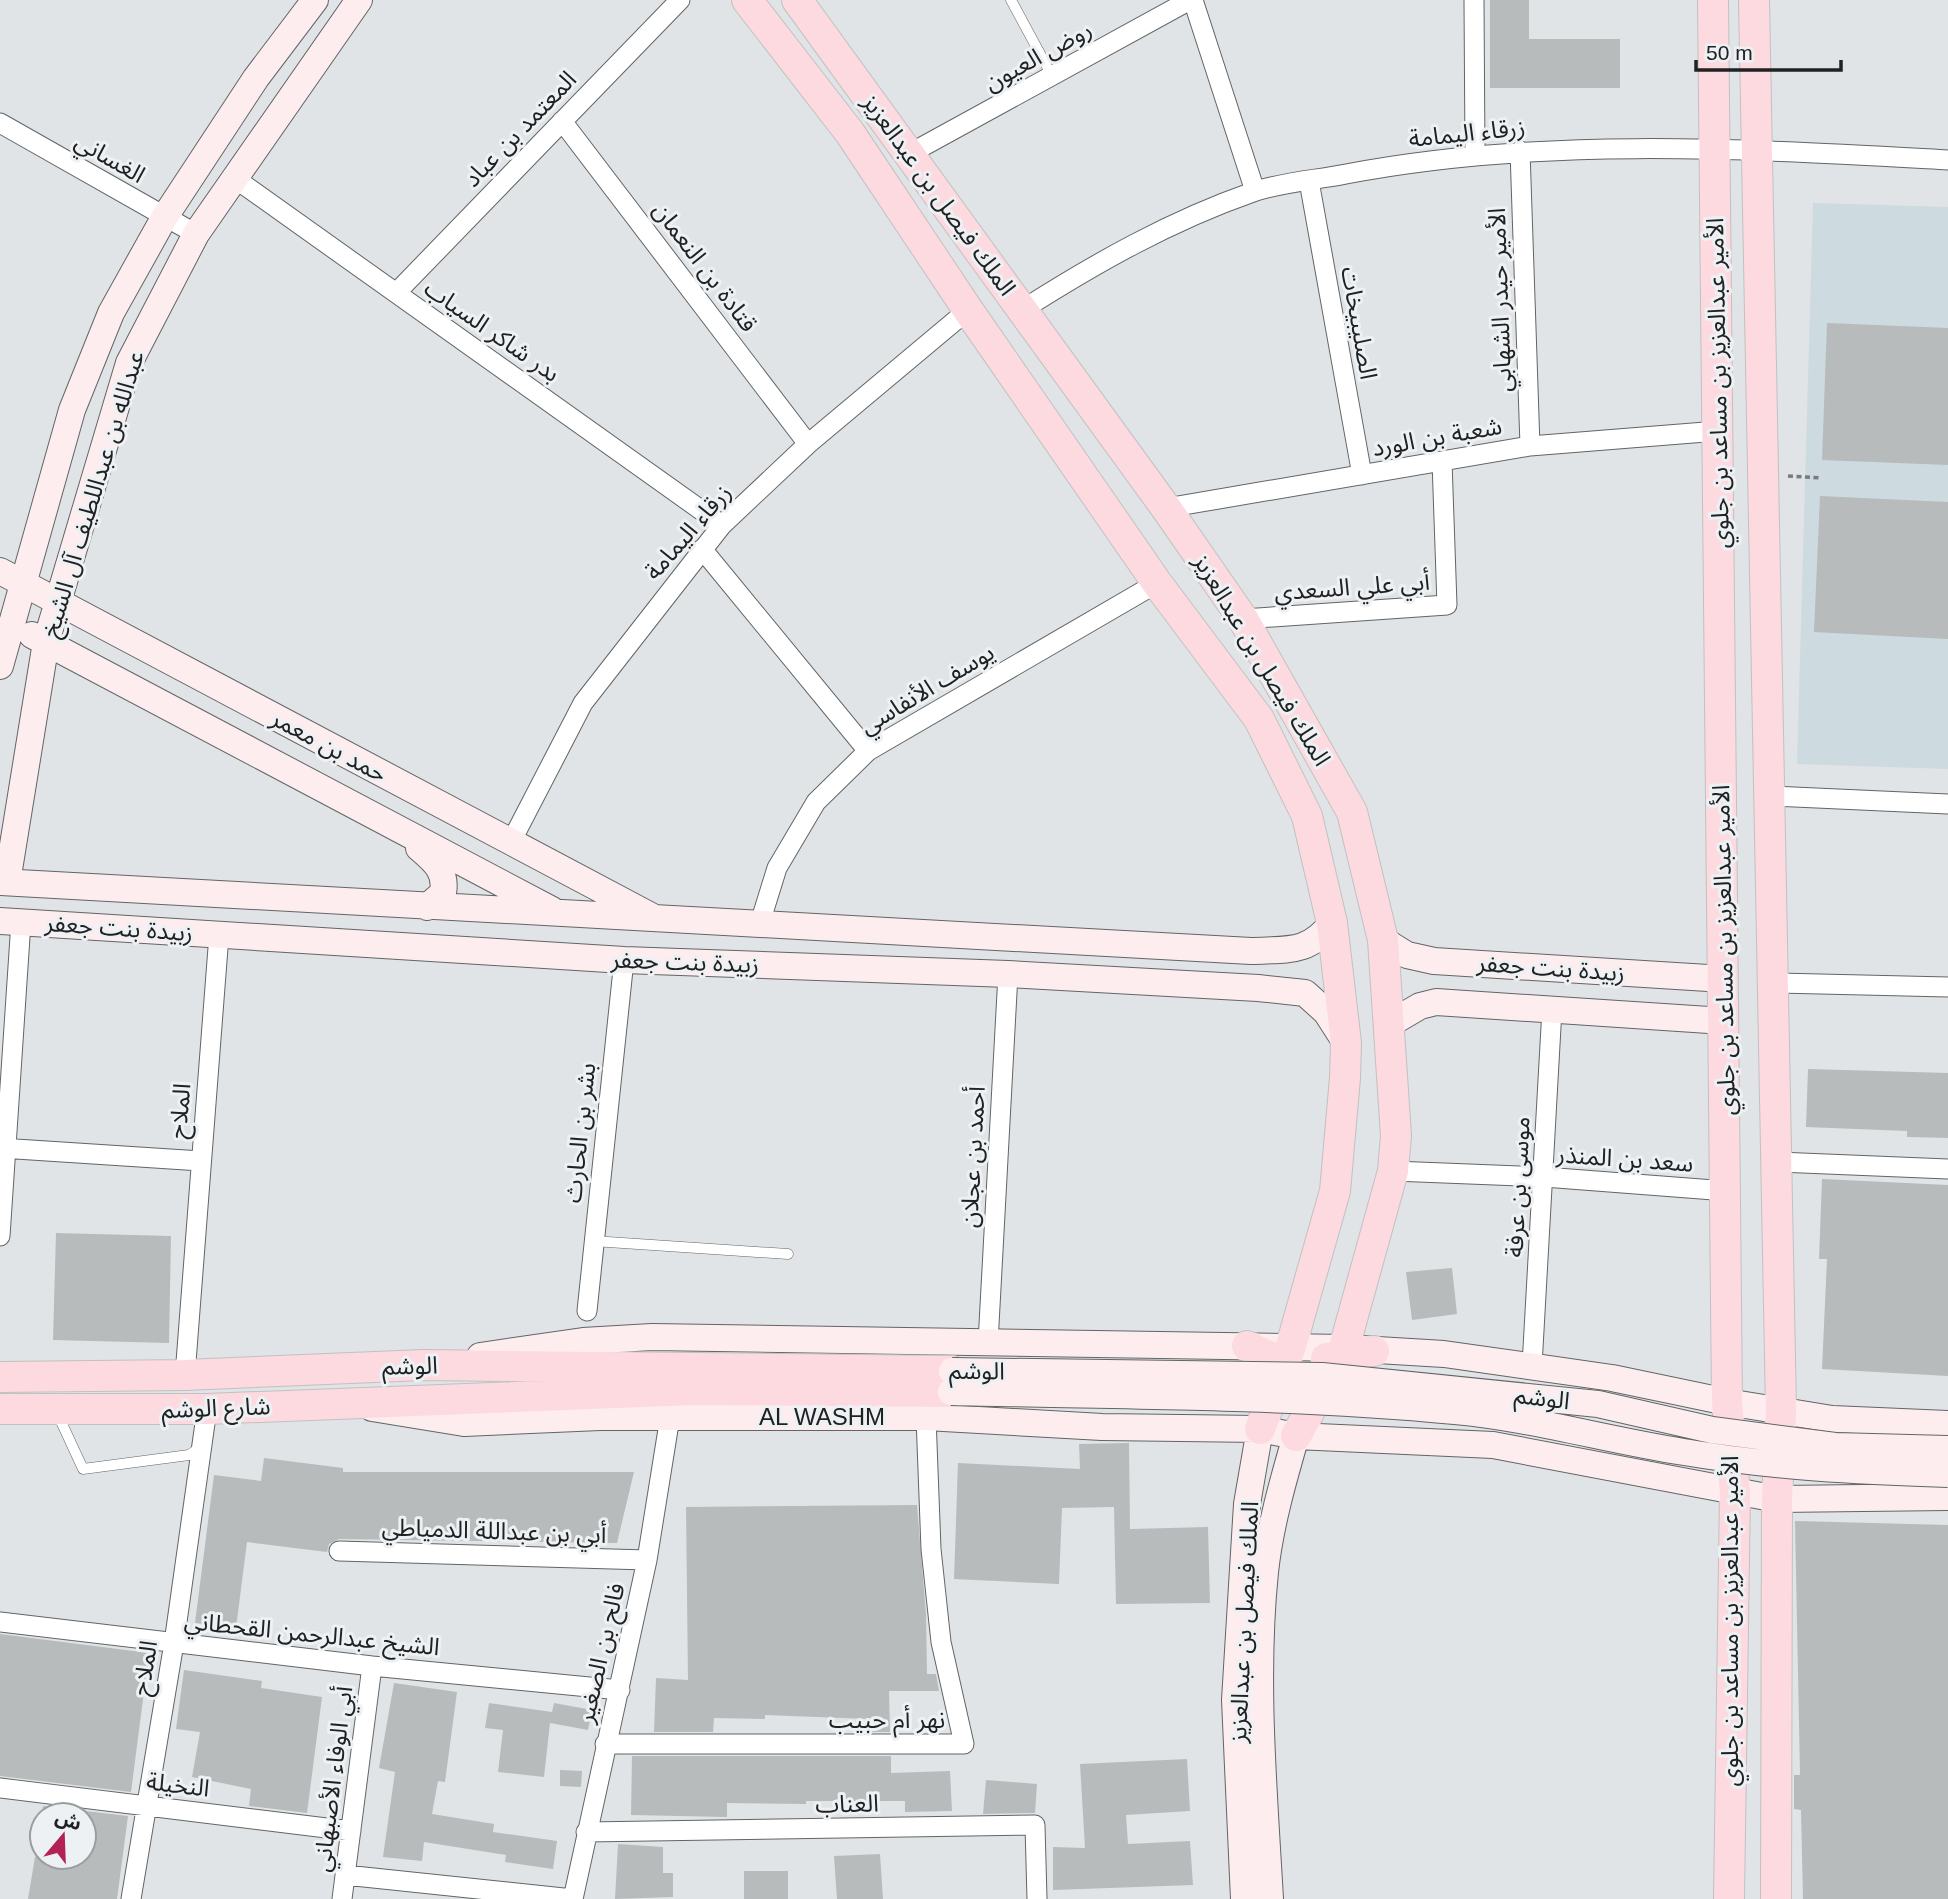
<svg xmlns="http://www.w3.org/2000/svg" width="1948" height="1899" font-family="Helvetica,'Noto Sans Arabic',sans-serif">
  <rect width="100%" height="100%" fill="#e0e4e6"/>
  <path fill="#cddadf" d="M1813,203L1948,207V769L1797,764Z"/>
  <path fill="#b7bbbc" d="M1490,0H1529V39H1620V88H1490Z
    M1827,323L1948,328V465L1822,460Z
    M1820,496L1948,502V639L1814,632Z
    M1808,1069L1948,1073V1138L1907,1137V1131L1806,1127Z
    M1822,1179L1948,1185V1376L1822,1369L1827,1259H1819Z
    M56,1233L171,1236L169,1343L53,1340Z
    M1452,1268L1457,1314L1412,1320L1406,1272Z
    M1129,1443L1130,1529L1208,1527L1210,1603L1116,1604L1114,1507L1062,1508L1059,1584L954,1579L958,1463L1080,1469L1079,1444Z
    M264,1458L343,1468V1472H634L617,1543L339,1539L329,1544L327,1552L247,1542L236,1628L195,1623L214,1475L261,1481Z
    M917,1505L926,1614L927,1674H936L939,1691H889L890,1732H867V1719L765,1715V1719L714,1718L713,1732H654L656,1678L688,1680L686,1507Z
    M1795,1521L1948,1525V1899H1803L1801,1810L1794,1809V1775H1800Z
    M0,1634L149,1653L131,1792L0,1776Z
    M184,1670L262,1681L261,1688L322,1697L307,1813L249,1806L251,1789L192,1777L200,1732L176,1729Z
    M394,1683L457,1692L445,1782L438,1781L432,1814L494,1824L493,1832L557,1841L553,1869L505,1862L506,1855L424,1842L422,1861L383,1857L395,1772L379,1768Z
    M489,1703L552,1712L554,1703L592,1710L588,1730L550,1723L544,1777L498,1772L503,1730L485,1728Z
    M632,1756H891V1773L950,1771L952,1811L905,1812V1801H806V1804L727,1803V1817L631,1815Z
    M1187,1759L1190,1811L1126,1815L1128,1844L1190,1841L1193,1885L1053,1890V1847L1085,1848L1080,1764Z
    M560,1770L582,1771L581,1787L560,1786Z
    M986,1780L1037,1784L1035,1813L983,1814Z
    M43,1806L128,1816L117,1899H28L35,1857H84V1815H42Z
    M618,1844L663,1847V1873H673V1897L615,1899Z
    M880,1854L883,1899H837L834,1856Z
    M744,1871H788V1899H744Z"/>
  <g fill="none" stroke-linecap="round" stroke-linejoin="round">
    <defs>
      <path id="lane" d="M1011,0L1052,76
        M593,1241L788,1254
        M58,1415L83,1469L189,1455L201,1447"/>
      <path id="street" d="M1193,0L1255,191
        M1474,0L1475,156
        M562,121L808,444
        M0,123L196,234
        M1520,151L1530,446
        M909,154L1190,0
        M233,177L722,525
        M1309,181L1362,475
        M396,293L680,0
        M1022,310C1096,263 1170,221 1253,192C1282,182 1316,180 1346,174C1545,136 1748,149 1948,160
        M1166,508L1530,446L1718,431
        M702,549L868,751
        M1243,619L1447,605L1442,461
        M1770,796L1948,804
        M511,842L583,703L722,525L808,444L968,310
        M759,926L777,868L816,802L868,751L1157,583
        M1773,983L1948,987
        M0,1148L201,1161
        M1776,1162L1948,1169
        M1393,1171L1544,1177L1727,1191
        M0,1236L21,922
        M587,1311L624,960
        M988,1343L1008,974
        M1532,1366L1552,1009
        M185,1375L219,935
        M339,1551L647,1560
        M0,1622L372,1666L620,1690
        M605,1744H964L941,1642L931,1549L926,1417
        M0,1788L351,1831
        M586,1832L1035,1825L1037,1899
        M345,1875L573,1899
        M131,1899L174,1643L207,1409
        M342,1899L372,1666
        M573,1899L647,1560L670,1417"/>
      <path id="secondary" d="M0,571L651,916
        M32,635L552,910
        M0,666L72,410L111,313L164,218L256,78L315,0
        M419,848C434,861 447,871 443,893L427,907
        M0,882L1251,951C1288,949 1308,954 1332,923
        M7,882L46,642L129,363L196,234L359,0
        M0,921L624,960L1008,974L1258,988L1305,993L1326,1012L1346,1043
        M1383,940L1407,955L1434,961L1724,979
        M1391,1023L1420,1006L1436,1002L1724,1021
        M480,1356L583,1341L652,1337L1344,1348L1444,1354L1612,1378L1727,1402L1832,1419L1948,1424
        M372,1408L464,1423L600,1417H926L1102,1427L1260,1429L1296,1436L1493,1445L1777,1499L1948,1497
        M1244,1899L1235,1700L1247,1504L1260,1429
        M1270,1899C1264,1792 1254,1679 1265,1572C1270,1526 1283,1481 1296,1436"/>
      <path id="primary" d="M747,0L850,133L968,310L1157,583L1259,719L1307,816L1332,923L1346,1043L1345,1078L1335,1191L1291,1346L1260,1429
        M797,0L1166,508L1243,619L1352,812L1383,940L1396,1136L1393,1171L1344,1348L1296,1436
        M1713,0L1727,1402L1735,1493L1729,1899
        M1754,0L1781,1411L1777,1499L1776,1899
        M1247,1346L1271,1357L1292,1381
        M1326,1358L1374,1351
        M0,1377L185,1375L423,1365L952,1371
        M0,1409H207L694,1390L951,1392"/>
    </defs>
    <use href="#lane" stroke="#616566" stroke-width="11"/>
    <use href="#street" stroke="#616566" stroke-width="21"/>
    <use href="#secondary" stroke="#616566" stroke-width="28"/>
    <use href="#primary" stroke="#c1c1c1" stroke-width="32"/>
    <path stroke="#797b7c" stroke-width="3.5" stroke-dasharray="5 3.5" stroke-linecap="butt" d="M1788,476L1821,478"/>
    <use href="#lane" stroke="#fff" stroke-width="10"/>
    <use href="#street" stroke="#fff" stroke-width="19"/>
    <use href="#secondary" stroke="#feedef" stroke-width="26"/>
    <use href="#primary" stroke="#fcdae0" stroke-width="30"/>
    <defs>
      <path id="secondary-bridge" d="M952,1371L1322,1376L1598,1404L1712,1430L1835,1446L1948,1449
        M951,1392C1119,1396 1288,1395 1455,1411C1532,1418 1607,1440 1684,1452C1772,1467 1859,1471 1948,1474"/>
    </defs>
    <use href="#secondary-bridge" stroke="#616566" stroke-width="28" stroke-linecap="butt"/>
    <use href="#secondary-bridge" stroke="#feedef" stroke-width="26"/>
  </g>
  <g text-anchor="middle" stroke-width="6" stroke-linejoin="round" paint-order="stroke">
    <g font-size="24" fill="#202122" stroke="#edf1f3">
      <text transform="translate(1038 56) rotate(-29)" y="8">روض العيون</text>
      <text transform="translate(520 129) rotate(-46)" y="8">المعتمد بن عباد</text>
      <text transform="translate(1467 133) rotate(-6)" y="8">زرقاء اليمامة</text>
      <text transform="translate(110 158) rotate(30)" y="8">الغساني</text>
      <text transform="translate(939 195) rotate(54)" y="8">الملك فيصل بن عبدالعزيز</text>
      <text transform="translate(705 267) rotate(53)" y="8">قتادة بن النعمان</text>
      <text transform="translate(1500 300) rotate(-92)" y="8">الأمير حيدر الشهابي</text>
      <text transform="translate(1359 323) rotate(80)" y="8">الصليبيخات</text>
      <text transform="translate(492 331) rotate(35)" y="8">بدر شاكر السياب</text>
      <text transform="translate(1718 383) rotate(-91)" y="8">الأمير عبدالعزيز بن مساعد بن جلوي</text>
      <text transform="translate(1437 437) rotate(-10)" y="8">شعبة بن الورد</text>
      <text transform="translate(93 494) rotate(-73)" y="8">عبدالله بن عبداللطيف آل الشيخ</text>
      <text transform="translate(688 532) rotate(-49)" y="8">زرقاء اليمامة</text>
      <text transform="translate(1352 587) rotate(-4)" y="8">أبي علي السعدي</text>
      <text transform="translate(1262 660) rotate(59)" y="8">الملك فيصل بن عبدالعزيز</text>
      <text transform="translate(927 689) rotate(-31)" y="8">يوسف الأنفاسي</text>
      <text transform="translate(329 746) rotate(28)" y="8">حمد بن معمر</text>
      <text transform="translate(119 928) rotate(4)" y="8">زبيدة بنت جعفر</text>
      <text transform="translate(1724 950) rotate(-91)" y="8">الأمير عبدالعزيز بن مساعد بن جلوي</text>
      <text transform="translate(685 962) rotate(2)" y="8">زبيدة بنت جعفر</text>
      <text transform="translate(1551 968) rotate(4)" y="8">زبيدة بنت جعفر</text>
      <text transform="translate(180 1111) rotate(-85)" y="8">الملاح</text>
      <text transform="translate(580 1133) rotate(-84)" y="8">بشر بن الحارث</text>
      <text transform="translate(973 1157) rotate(-87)" y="8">أحمد بن عجلان</text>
      <text transform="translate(1625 1159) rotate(4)" y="8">سعد بن المنذر</text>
      <text transform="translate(1518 1187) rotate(-87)" y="8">موسى بن عرفة</text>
      <text transform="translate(410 1366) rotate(-1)" y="8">الوشم</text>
      <text transform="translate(977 1371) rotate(1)" y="8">الوشم</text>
      <text transform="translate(1542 1398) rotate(7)" y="8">الوشم</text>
      <text transform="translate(216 1408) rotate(-2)" y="8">شارع الوشم</text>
      <text x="822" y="1425">AL WASHM</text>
      <text transform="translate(494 1531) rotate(2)" y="8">أبي بن عبداللة الدمياطي</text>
      <text transform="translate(1730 1621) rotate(-90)" y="8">الأمير عبدالعزيز بن مساعد بن جلوي</text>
      <text transform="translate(1244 1622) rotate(-87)" y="8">الملك فيصل بن عبدالعزيز</text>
      <text transform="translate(312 1634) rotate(6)" y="8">الشيخ عبدالرحمن القحطاني</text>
      <text transform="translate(601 1653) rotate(-77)" y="8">فالح بن الصغير</text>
      <text transform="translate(145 1668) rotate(-81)" y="8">الملاح</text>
      <text x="887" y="1728">نهر أم حبيب</text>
      <text transform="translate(333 1779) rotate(-83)" y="8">أبي الوفاء الأصبهاني</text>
      <text transform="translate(178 1785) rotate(7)" y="8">النخيلة</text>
      <text transform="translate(847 1804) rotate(-1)" y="8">العناب</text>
    </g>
  </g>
  <g transform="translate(63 1836) rotate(19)"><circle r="33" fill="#edf1f3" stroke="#9b9e9f" stroke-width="2"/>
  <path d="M0-5L12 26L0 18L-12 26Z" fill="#b22252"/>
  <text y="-10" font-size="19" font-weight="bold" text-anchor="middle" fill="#202122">ش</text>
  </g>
  <path d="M1696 60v10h145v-10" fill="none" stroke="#202122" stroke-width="3.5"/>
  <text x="1706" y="60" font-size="21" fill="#202122" stroke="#edf1f3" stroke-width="5" paint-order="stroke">50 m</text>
</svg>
